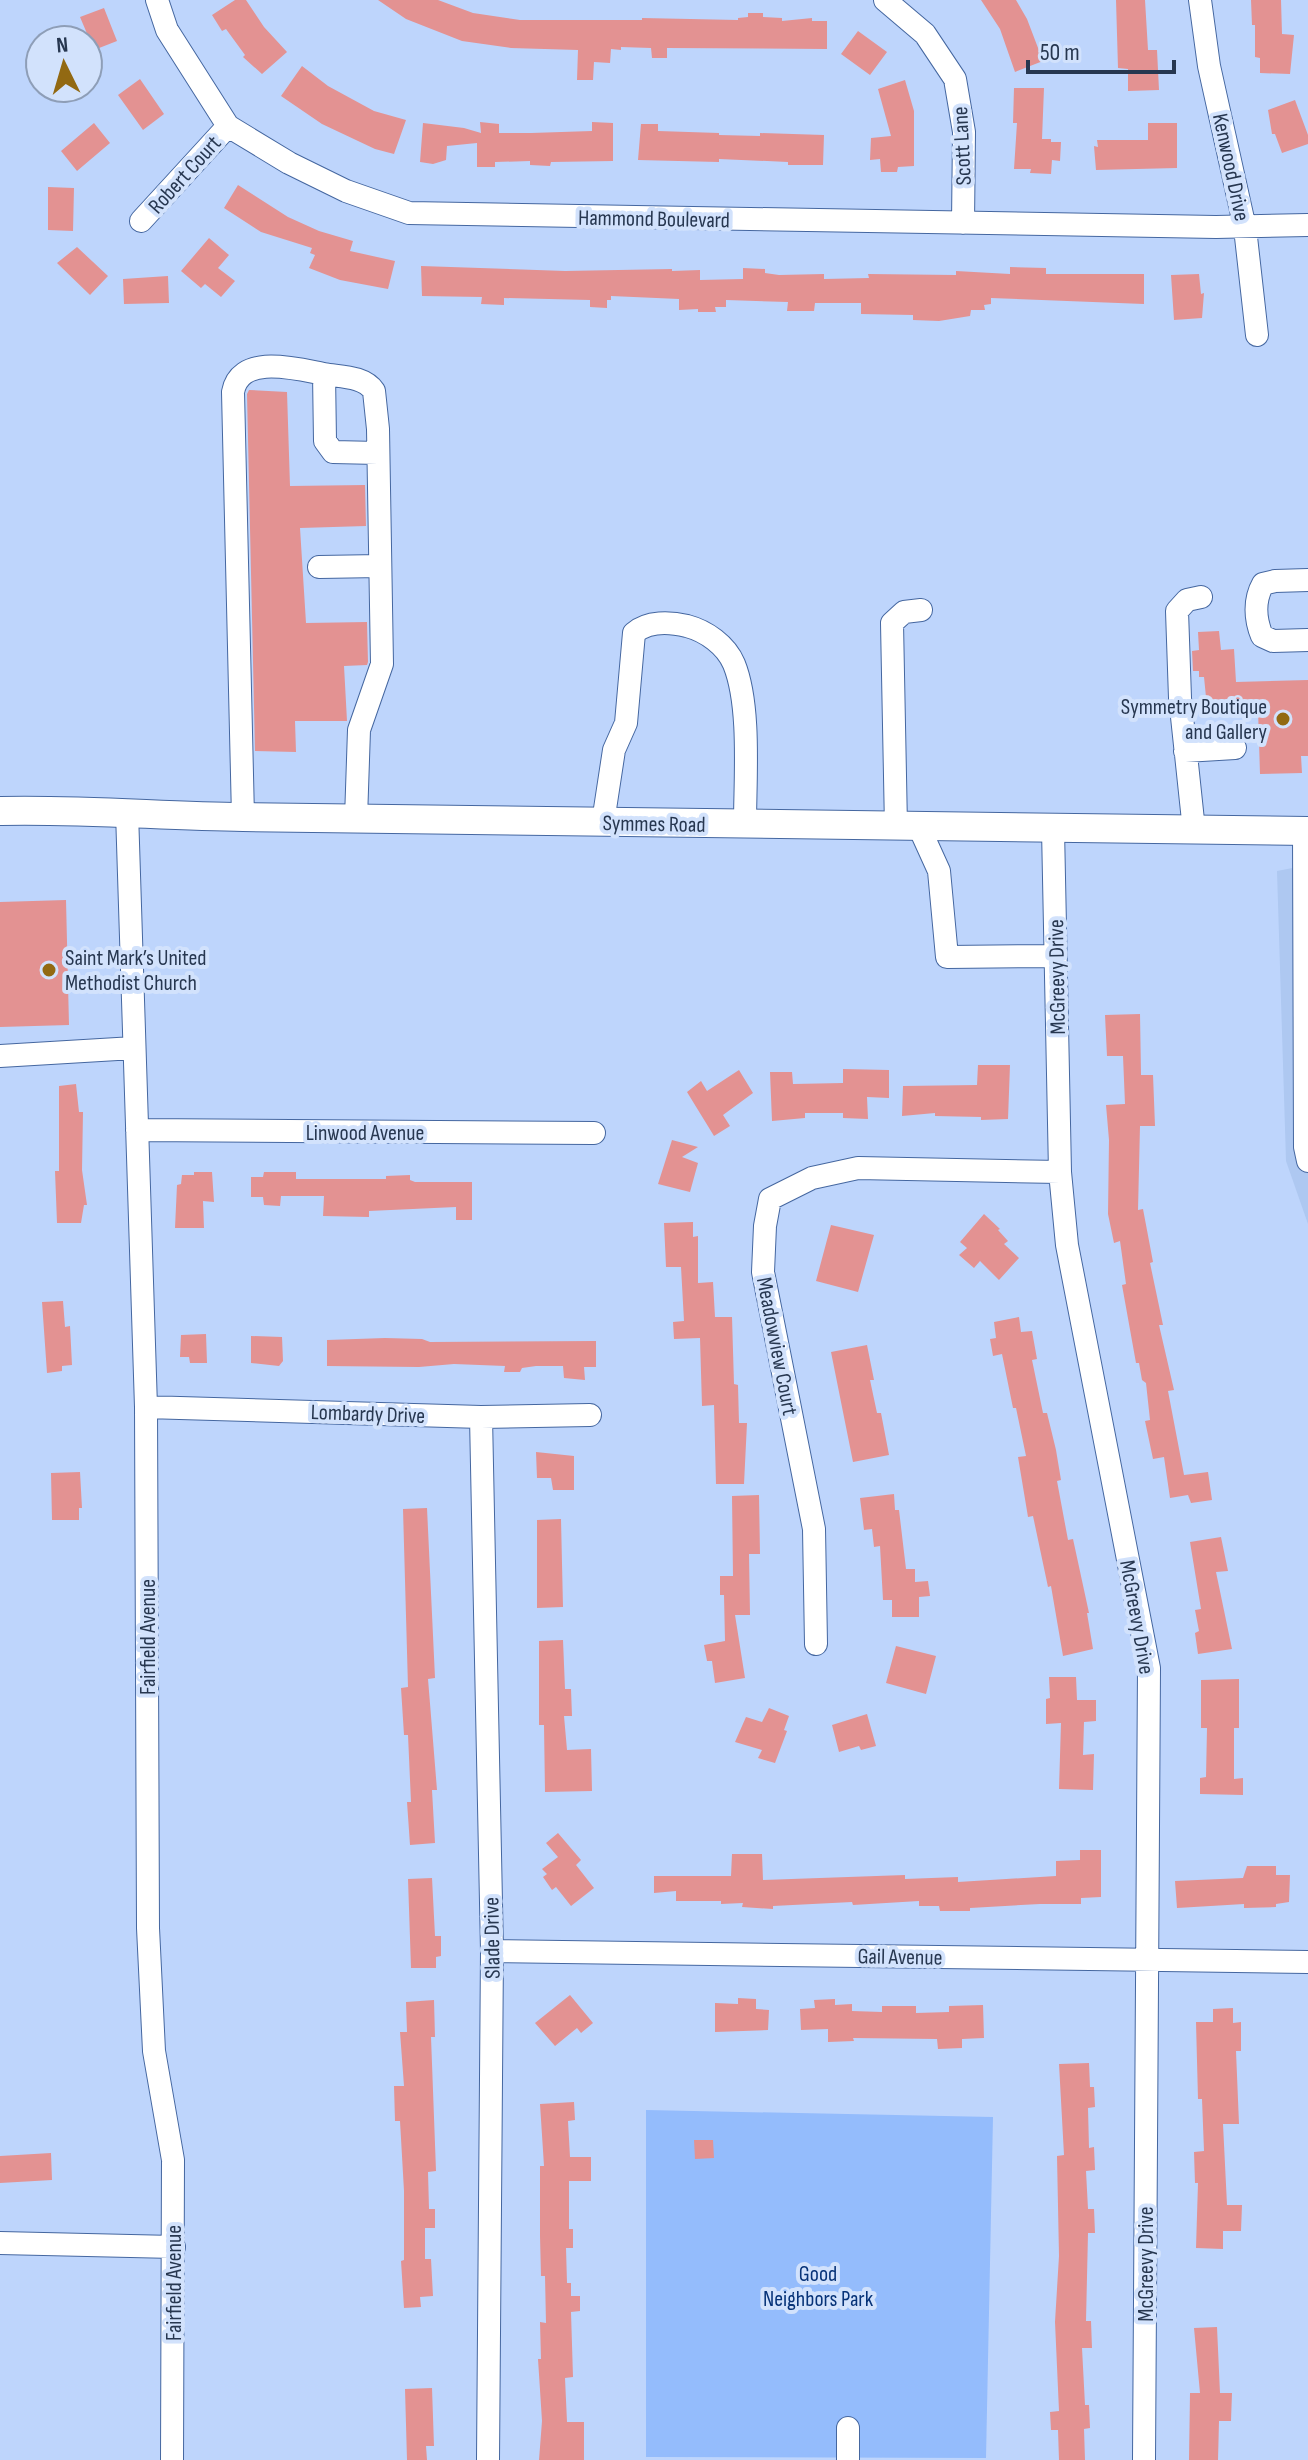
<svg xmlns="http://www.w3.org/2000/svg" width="1308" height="2460" font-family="'Sofia Sans Condensed',sans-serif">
  <rect width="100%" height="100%" fill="#bed5fc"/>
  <path fill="#aec8f1" d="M1308,865V1224L1286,1161L1277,871Z"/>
  <path fill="#94bcfc" d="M646,2110L993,2117L986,2458L646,2457Z"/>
  <path fill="#e39292" d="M235,0H246L264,27L287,52L262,74L243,57L245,55L226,29L222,31L212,15Z
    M378,0H438L473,13L520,20H642V18L738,20V18L748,17V13H763V17L782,18V21L812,18V21H827V49L667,48V58H652L651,48L621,47V50L611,49L610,63L594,62L593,80H577L578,50L511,48L462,41L406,19Z
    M981,0H1016L1027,19L1043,61L1015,72L1000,29Z
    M1116,0H1145L1148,50H1157L1159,90L1128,91V69L1118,68Z
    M1251,0H1281L1282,34L1294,35L1290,74L1260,73V58L1255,57V25H1252Z
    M104,8L117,41L94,50L80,17Z
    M858,31L887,52L870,75L841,54Z
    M302,66L328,86L374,111L406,120L394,154L375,149L322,124L281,96Z
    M140,79L164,114L143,130L118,95Z
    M905,80L914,111V166L898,167L897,172H881L880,159L870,160L871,138L891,136L878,89Z
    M1014,88H1044L1042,139H1051V142H1061L1060,161L1052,160L1051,174L1030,173L1031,169H1014L1017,123H1013Z
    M1295,100L1308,135V144L1282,153L1275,134H1272L1268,110Z
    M480,122L499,124V133H531L592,131V122L613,123V161L551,162L550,166L530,165V161L495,162V167H477V143L447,146L446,160L433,164L420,162L423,123L464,128L481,133Z
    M94,123L110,143L77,171L61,151Z
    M1148,123H1177V168L1096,170L1094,146L1098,147L1097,140H1148Z
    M641,124H658V131L719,133V135L760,136V133L824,135L823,165H788V162L719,159V162L638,160Z
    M238,185L288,217L319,231L353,241L350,251L395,261L388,289L340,280L309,268L315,255L310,253L312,248L261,232L224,208Z
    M48,187L74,188L73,231L48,230Z
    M209,238L229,255L218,268L235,281L221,297L205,284L201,288L181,271Z
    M77,247L108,276L90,295L57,263Z
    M421,266L565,271L672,269V271L700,270V280L743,279V268L765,269V273L779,275L824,274V279L869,278L868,274L956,275V271L1010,274V267L1046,268V274H1144V304L991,298V304L984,305L985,310H971L970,316L939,321L913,320V315L861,314V303H815L814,311H787L788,302L726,300V307H715L716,312H698V309L679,310V299L611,296V300H607V308L590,307V300L504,298V305L481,304L482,297L422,296Z
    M1199,274L1201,294L1204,293L1202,318L1174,320L1171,275Z
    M168,276L169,303L124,304L123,279Z
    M249,390L287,392L290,486L365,485L366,526L300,528L306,623L367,622L368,662L367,665L344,666L347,721H295L296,752L255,751L247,394Z
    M1219,631L1221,650L1234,649L1236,682L1308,680V756H1301L1302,773L1260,774L1258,709L1211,713V706L1207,707L1204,677H1199V671H1193L1192,651L1199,650L1198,632Z
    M66,900L69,1025L0,1027V902Z
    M1140,1014L1141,1075H1153L1155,1126H1140L1138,1210L1143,1209L1153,1262L1150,1263L1163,1325H1159L1174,1390L1168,1391L1184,1475L1208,1472L1212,1500L1191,1503L1188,1495L1170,1498L1164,1457L1153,1459L1145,1421L1150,1420L1146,1383L1142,1380L1139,1363H1136L1122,1285L1126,1284L1120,1241L1114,1243L1108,1214L1109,1140L1106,1105L1125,1104L1123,1056H1107L1105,1015Z
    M978,1065H1010L1008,1119L981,1120V1117L935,1116V1113L902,1116L903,1086L977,1085Z
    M843,1069L889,1070V1098L867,1097L868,1119L843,1118V1113H805V1118L772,1121L770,1072H792L793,1084L843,1083Z
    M739,1070L753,1093L723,1115L730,1126L714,1136L687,1092L701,1081L707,1091Z
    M76,1084L79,1112H83L82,1170L87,1205H84L81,1223H57L55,1171H59V1086Z
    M672,1140L698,1147L682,1157L698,1163L690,1192L658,1184Z
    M194,1172H212L214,1202L203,1201L204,1228H175L177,1185L181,1184L182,1175H194Z
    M264,1172H296V1179H386V1176L410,1175V1180L415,1182H472V1220H456V1207L369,1211V1217L323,1216L324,1196H281L280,1206L264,1205L263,1197H251V1177H263Z
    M984,1214L1000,1229L998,1230L1008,1241L1004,1244L1019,1258L999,1280L980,1261L974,1268L959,1255L967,1248L960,1242Z
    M693,1222V1237L698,1236V1283L713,1282L715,1317H732L734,1384L738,1385L739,1423H747L744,1484H716L714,1405L702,1406L700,1338L674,1339L673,1322L684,1321L681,1267H666L664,1223Z
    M831,1225L874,1235L858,1292L816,1281Z
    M63,1301L65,1327L70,1326L72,1365L62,1366V1371L47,1373L42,1302Z
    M1019,1317L1021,1332L1032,1331L1037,1359L1032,1360L1043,1413H1047L1056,1450L1061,1480L1057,1481L1068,1540L1073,1539L1089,1613H1087L1093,1649L1063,1656L1051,1586L1048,1587L1033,1516L1028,1517L1018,1457L1026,1456L1016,1408H1013L1002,1354L993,1356L990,1339L996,1338L994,1322Z
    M206,1334L207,1363H190L189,1357H180L181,1335Z
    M251,1336L282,1337L283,1361L279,1366L251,1363Z
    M385,1338L422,1339L430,1342L596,1341V1367H584L585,1380L564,1378L563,1366H536L522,1368L520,1372H504L505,1366L454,1364L419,1367L327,1366V1340Z
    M867,1345L874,1380H870L877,1413H881L889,1455L853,1462L831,1352Z
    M536,1452L574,1456V1490H553L551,1478H537Z
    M80,1472L82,1508H79V1520H52L51,1473Z
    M894,1494L895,1510H899L906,1569H915V1582L928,1581L930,1596L919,1597V1617H892V1600H883L880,1546L874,1547L872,1529L864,1530L860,1498Z
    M759,1495L760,1554H749L750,1615H735L745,1678L715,1683L712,1661H707L704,1645L725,1641L724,1595H720V1576H733L732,1496Z
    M427,1508L435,1678L428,1679L437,1790H432L435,1843L410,1845L407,1802H411L408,1735H404L401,1688L408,1687L403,1509Z
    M561,1519L563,1607L537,1608V1520Z
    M1221,1537L1228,1571L1216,1572L1232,1649L1198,1654L1195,1633L1199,1631L1195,1610L1201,1609L1190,1542Z
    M563,1640L565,1689H571L572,1716H564L567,1750L591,1749L592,1791L545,1792L544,1725H539V1641Z
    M896,1646L936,1656L926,1694L886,1683Z
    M1049,1677H1076L1077,1700H1096V1721L1084,1722L1083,1755L1094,1754L1093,1790L1059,1789L1061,1723L1046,1724V1699L1050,1698Z
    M1239,1679V1728H1234V1779L1243,1778V1795L1200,1794V1778L1206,1777L1207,1728H1201V1680Z
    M769,1708L789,1716L784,1730L787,1731L775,1763L758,1758L762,1750L735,1742L746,1717L762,1722Z
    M867,1714L876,1746L861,1750L859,1746L839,1752L832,1725Z
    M558,1833L581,1860L576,1865L594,1888L571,1906L556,1887L552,1890L543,1877L547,1874L542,1869L558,1857L546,1843Z
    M1080,1850H1101V1897L1081,1898V1904H1040L970,1908V1911H940L939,1906H919V1901L853,1905L852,1902L773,1906V1909L742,1907L743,1903L721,1904V1901H676V1891L654,1893V1876H731L732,1854H762L763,1880L905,1875V1879L958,1877V1882L1056,1876V1861L1080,1860Z
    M1247,1866H1276V1875H1290L1289,1902L1276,1904V1907L1244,1908V1904L1177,1908L1175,1881L1243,1878Z
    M432,1878L435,1936H441V1956L436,1957V1968H411L408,1879Z
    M570,1995L593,2023L581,2033L577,2028L555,2046L535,2023Z
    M738,1998L756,1999V2009L769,2010L768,2030L715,2032V2003L738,2004Z
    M835,1999V2005L852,2004V2011L882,2012V2006H916V2013L949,2012V2006L983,2005L984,2038L962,2039V2048L938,2049L937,2039L853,2038L854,2041L828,2042V2029L801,2030L800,2009L815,2008L814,2000Z
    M434,2000L435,2037H431L436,2171L428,2172L429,2209H435V2228H425V2259H431L433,2296L420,2297L421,2307L404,2308L401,2261L404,2260V2191L400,2121H395L394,2086H404L400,2032H407L406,2002Z
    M1233,2008V2023L1241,2022V2051H1236L1239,2124H1223L1227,2205H1242L1241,2231H1223V2249L1196,2248L1198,2183H1195L1194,2152L1204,2151L1202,2099H1198L1196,2022H1213V2009Z
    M1089,2063L1090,2087H1094L1095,2107L1088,2108L1089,2148L1094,2147L1095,2170L1086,2171L1088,2209H1094L1095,2233H1088L1086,2321H1091L1092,2348H1082L1085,2405H1089L1090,2428L1084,2429L1085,2460H1059L1058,2430H1051L1050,2412L1059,2411L1055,2322L1059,2256L1057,2156L1064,2155L1059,2064Z
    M574,2102L575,2120L568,2121L570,2157H591V2181H569V2229H573V2248H566L567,2283H571V2296H580V2311L571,2312L573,2377L565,2378L567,2422H584V2460H539L542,2421L538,2359H541L540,2322L546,2323L545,2276H541L540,2236V2166H544L540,2104Z
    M694,2140H713L714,2158L695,2159Z
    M51,2153L52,2180L0,2183V2156Z
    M1217,2327L1220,2393H1232L1231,2421H1219L1218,2460H1189L1190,2393H1200L1194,2328Z
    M432,2388L434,2446H426L427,2460H407L405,2389Z"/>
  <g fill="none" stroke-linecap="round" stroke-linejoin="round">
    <defs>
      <path id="minor" d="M157,0L167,30L228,126L289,163L346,191L409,213L1216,227L1308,225
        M885,0L925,34L955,79L964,132L963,223
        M1200,0L1209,66L1245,228L1257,335
        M141,221L228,126
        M319,567L380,566
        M1308,580L1275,581L1263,584C1254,600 1255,619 1262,636L1273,641L1308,640
        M1185,751L1235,748
        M127,812L146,1407L148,1928L154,2051L173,2160L172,2460
        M243,817L233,392C240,353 297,369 324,374
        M356,819L359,730L382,664L378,429L374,391C364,376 341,377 324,374L325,441L333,452L378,453
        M603,822L614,750L626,723L634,633C648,621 670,622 687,626C706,631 726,645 734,664C751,706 745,779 745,824
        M896,827L892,623L904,612L921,610
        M919,827L939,871L947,957L1056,956
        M1053,829L1060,1172L1067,1245L1149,1668L1144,2460
        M1194,830L1180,698L1177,611L1187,600L1201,597
        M1304,831L1305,1147L1308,1161
        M0,1056L134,1048
        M137,1130L594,1133
        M146,1407L481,1417L590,1415
        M481,1417L492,1951L488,2460
        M816,1644L814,1529L763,1272L765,1226L770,1199L812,1178L858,1168L1060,1172
        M492,1951L1308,1962
        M0,2243L174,2247
        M848,2428V2460"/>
      <path id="major" d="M0,811C81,809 162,816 243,817L1308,831"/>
    </defs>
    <use href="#minor" stroke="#4567a0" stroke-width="24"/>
    <use href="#major" stroke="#4567a0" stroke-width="30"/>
    <use href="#minor" stroke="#fff" stroke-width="22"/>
    <use href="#major" stroke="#fff" stroke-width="28"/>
  </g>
  <g fill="#926912" stroke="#d2e2fc" stroke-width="3">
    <circle cx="1283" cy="719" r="8"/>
    <circle cx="49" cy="970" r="8"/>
  </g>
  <g text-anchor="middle" stroke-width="8" stroke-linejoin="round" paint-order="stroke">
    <g font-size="22" fill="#273750" stroke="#d2e2fc">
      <text transform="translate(961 146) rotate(-93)" y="8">Scott Lane</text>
      <text transform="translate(1232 167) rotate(78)" y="8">Kenwood Drive</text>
      <text transform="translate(184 174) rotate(-48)" y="8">Robert Court</text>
      <text transform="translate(654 218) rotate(1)" y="8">Hammond Boulevard</text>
      <text transform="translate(654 823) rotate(1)" y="8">Symmes Road</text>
      <text transform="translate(1056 977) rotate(-91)" y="8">McGreevy Drive</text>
      <text x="365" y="1140">Linwood Avenue</text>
      <text transform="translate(778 1346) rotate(79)" y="8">Meadowview Court</text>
      <text transform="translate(368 1413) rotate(2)" y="8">Lombardy Drive</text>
      <text transform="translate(1138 1617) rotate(80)" y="8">McGreevy Drive</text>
      <text transform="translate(147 1637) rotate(-90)" y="8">Fairfield Avenue</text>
      <text transform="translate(491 1938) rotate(-91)" y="8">Slade Drive</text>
      <text transform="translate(900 1956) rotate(1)" y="8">Gail Avenue</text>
      <text transform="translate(1145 2264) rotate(-90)" y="8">McGreevy Drive</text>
      <text transform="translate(173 2283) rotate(-90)" y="8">Fairfield Avenue</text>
    </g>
    <g font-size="22" fill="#273750" stroke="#d2e2fc" text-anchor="end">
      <text x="1267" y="714">Symmetry Boutique<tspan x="1267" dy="25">and Gallery</tspan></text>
      <text x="65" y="965" text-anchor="start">Saint Mark’s United<tspan x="65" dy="25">Methodist Church</tspan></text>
    </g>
    <g font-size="22" fill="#073378" stroke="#d2e2fc">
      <text x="818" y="2281">Good<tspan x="818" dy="25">Neighbors Park</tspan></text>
    </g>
  </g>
  <g transform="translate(64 64) rotate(355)"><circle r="38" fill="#d2e2fc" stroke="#8e9eb7" stroke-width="2"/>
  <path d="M0-6L14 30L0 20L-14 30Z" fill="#926912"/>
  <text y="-12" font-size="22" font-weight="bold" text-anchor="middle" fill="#273750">N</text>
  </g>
  <path d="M1028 60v12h146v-12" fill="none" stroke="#273750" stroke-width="4"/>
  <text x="1040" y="60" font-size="24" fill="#273750" stroke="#d2e2fc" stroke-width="6" paint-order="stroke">50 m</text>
</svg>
